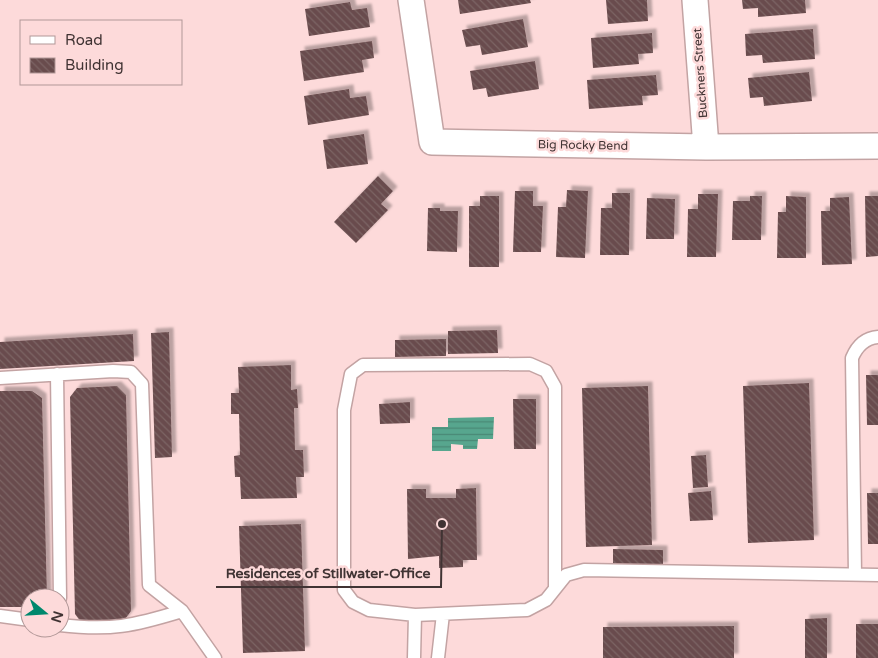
<svg xmlns="http://www.w3.org/2000/svg" width="878" height="658" font-family="'Varela Round',sans-serif">
  <defs>
    <pattern id="water-rules" width="6" height="5" patternUnits="userSpaceOnUse" patternTransform="scale(1.25)"><rect width="6" height="5" fill="#57a68e"/><path d="M0 2.5h6" fill="none" stroke="#498875"/></pattern>
    <pattern id="building-back-hatch" width="6" height="6" patternUnits="userSpaceOnUse" patternTransform="scale(1.25)"><rect width="6" height="6" fill="#694c4d"/><path d="M-1 5l2 2M0 0l6 6M5-1l2 2" fill="none" stroke="#7c6464"/></pattern>
    <filter id="shadow"><feDropShadow dx="4.5" dy="-4.5" stdDeviation="1" flood-color="#0004"/></filter>
  </defs>
  <rect width="100%" height="100%" fill="#fddada"/>
  <path fill="url(#water-rules)" d="M494,417L493,439H478L477,449H463V445L451,444V451H432V427H448V418Z"/>
  <path fill="url(#building-back-hatch)" filter="url(#shadow)" d="M458,0H530L531,3L460,14Z
    M606,0H647L648,21L608,24Z
    M742,0H805L806,13L758,17V8L743,9Z
    M350,2L352,10L367,8L370,27L309,36L305,9Z
    M523,19L528,47L482,55L480,45L466,47L462,30Z
    M813,29L815,59L763,63L762,55L746,56L745,34Z
    M652,33L653,53L638,54L639,64L593,68L591,38Z
    M372,41L374,58L362,60L364,72L304,81L300,51Z
    M535,61L539,89L488,97L486,88L473,90L470,71Z
    M809,72L812,101L764,106L763,97L750,98L748,78Z
    M656,75L658,95L642,96L643,105L589,109L587,80Z
    M349,89L350,98L366,96L369,115L308,125L304,96Z
    M364,134L368,164L327,169L323,140Z
    M378,176L393,191L381,204L388,210L356,243L334,222Z
    M567,190L588,191L585,258L556,257L558,207H566Z
    M515,191H533V206H543L541,252H513Z
    M612,193H630L629,255H600L601,208H612Z
    M698,194H718L716,257H687L688,209H698Z
    M480,196H499V267H469V206H480Z
    M750,196H762L761,240H732L733,201H750Z
    M786,196L806,197V258H777L778,212H786Z
    M865,196H878V256L866,257Z
    M849,197L852,264L822,265L821,211H830V198Z
    M647,198L675,199L674,239H646Z
    M428,208H440V211H458L457,252L427,251Z
    M497,330L498,353L448,354V331Z
    M169,332L172,457L155,458L151,333Z
    M133,334L134,361L0,369V342Z
    M446,339V356L395,357V340Z
    M291,365V390L297,389L298,408H294L295,450H303L304,477H296L297,498L241,499L240,477H235L234,456L240,455L239,414H231V393H239L238,367Z
    M866,375H878V425H867Z
    M809,383L814,540L748,543L743,386Z
    M117,386L126,395L131,611L123,622H81L75,614L70,397L77,388Z
    M648,386L652,545L586,547L582,388Z
    M0,391H32L42,398L47,597L30,598V607H0Z
    M513,399H536V449H514Z
    M410,402V423L380,424L379,404Z
    M706,455L708,487L693,488L691,456Z
    M476,488L477,560H463V567L439,568V556L408,559L407,489H426V498H456V489Z
    M711,491L713,520L690,521L688,493Z
    M867,493H878V544H868Z
    M301,524L305,651L243,653L239,526Z
    M613,549L663,550V567L613,566Z
    M827,618V658H805V619Z
    M856,624H878V658H856Z
    M734,626V658H603V627Z"/>
  <g fill="none" stroke-linecap="round" stroke-linejoin="round">
    <defs>
      <path id="lane" d="M57,374L60,598
        M0,378L113,371L131,372L142,384L149,585L182,611L215,658
        M855,574L852,358C857,346 865,338 878,337
        M555,588V387L546,371L530,364L363,365L351,374L344,410V590L353,602L369,610L415,615L527,610L546,600L566,575L584,570L878,575
        M60,607V625
        M0,616L30,620
        M60,625C111,631 133,626 182,611
        M414,658L415,615
        M438,658L443,614"/>
      <path id="street" d="M411,0L432,142L706,147L878,146
        M695,0L706,147"/>
    </defs>
    <use href="#lane" stroke="#c3a3a3" stroke-width="15"/>
    <use href="#street" stroke="#c3a3a3" stroke-width="28"/>
    <use href="#lane" stroke="#fff" stroke-width="12"/>
    <use href="#street" stroke="#fff" stroke-width="25"/>
  </g>
  <g text-anchor="middle" stroke-width="5" stroke-linejoin="round" paint-order="stroke">
    <g font-size="12" fill="#403333" stroke="#fddada">
      <text transform="translate(700 73) rotate(-94)" y="4">Buckners Street</text>
      <text transform="translate(583 145) rotate(1)" y="4">Big Rocky Bend</text>
    </g>
  </g>
  <path fill="none" stroke="#403333" stroke-width="2" d="M442 524L441 587H216"/>
  <circle fill="#403333" stroke="#fddada" stroke-width="2" cx="442" cy="524" r="5"/>
  <g font-size="14" text-anchor="middle" font-weight="bold" fill="#403333" stroke="#fddada" stroke-width="5" stroke-linejoin="round" paint-order="stroke">
    <text x="328" y="578">Residences of Stillwater-Office</text>
  </g>
  <rect x="20" y="20" width="162" height="65" fill="#fddada" stroke="#b19797"/>
  <rect x="30" y="36" width="25" height="8" fill="#ffffff" stroke="#b19797"/>
  <text x="65" y="45" font-size="15" fill="#403333">Road</text>
  <rect x="30" y="58" width="25" height="15" fill="url(#building-back-hatch)" stroke="#b19797"/>
  <text x="65" y="70" font-size="15" fill="#403333">Building</text>
  <g transform="translate(45 613) rotate(108)"><circle r="24" fill="#fddada" stroke="#b19797"/>
  <path d="M0-4L9 19L0 12L-9 19Z" fill="#00886d"/>
  <text y="-8" font-size="14" font-weight="bold" text-anchor="middle" fill="#403333">N</text>
  </g>
</svg>
